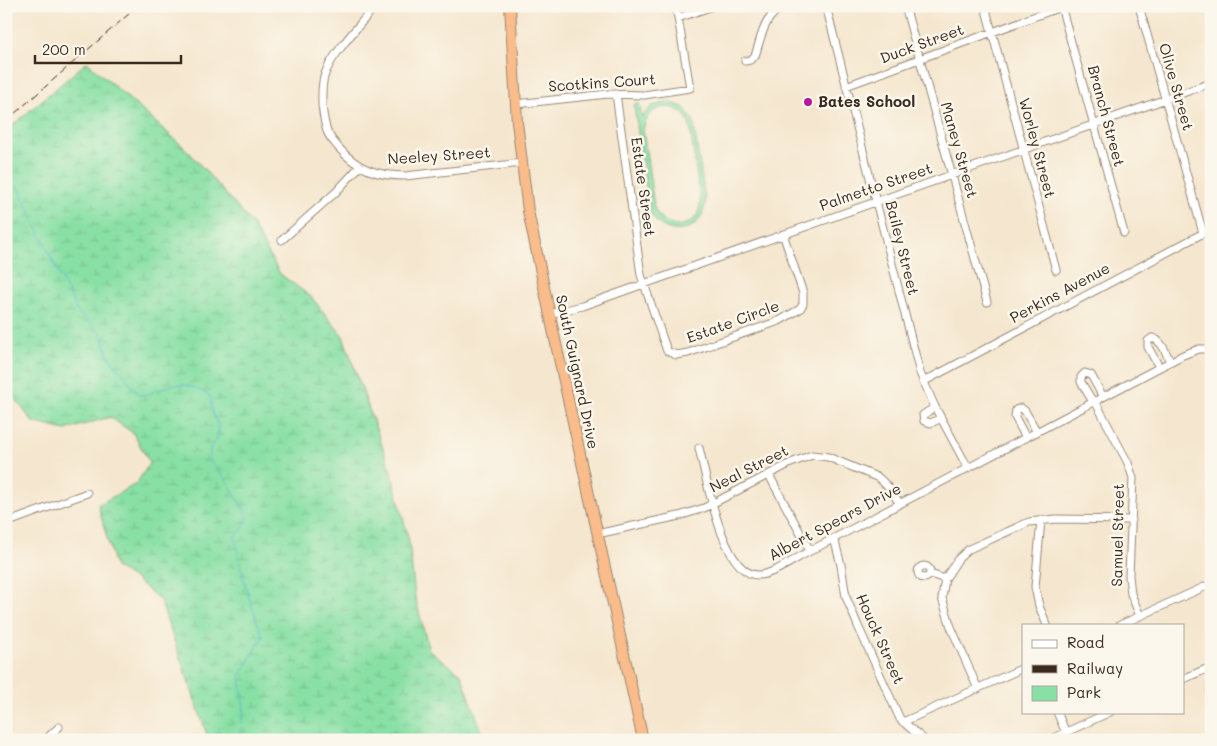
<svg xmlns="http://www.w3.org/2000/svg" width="1217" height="746" font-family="Mali,sans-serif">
  <defs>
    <pattern id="wetland-marsh" width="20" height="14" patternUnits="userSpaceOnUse" patternTransform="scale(1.25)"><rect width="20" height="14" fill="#89e0a5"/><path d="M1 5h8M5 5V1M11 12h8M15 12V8" fill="none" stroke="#77c08e"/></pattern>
  </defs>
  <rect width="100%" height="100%" fill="#fbf7ec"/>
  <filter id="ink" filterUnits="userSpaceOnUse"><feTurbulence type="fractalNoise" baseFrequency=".02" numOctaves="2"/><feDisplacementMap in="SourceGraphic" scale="10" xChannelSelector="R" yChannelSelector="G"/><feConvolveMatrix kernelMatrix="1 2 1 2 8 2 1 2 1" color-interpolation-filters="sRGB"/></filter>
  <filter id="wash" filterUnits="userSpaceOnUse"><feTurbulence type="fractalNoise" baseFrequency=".0096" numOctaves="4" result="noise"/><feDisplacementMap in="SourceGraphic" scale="20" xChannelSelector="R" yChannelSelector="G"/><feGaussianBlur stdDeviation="1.12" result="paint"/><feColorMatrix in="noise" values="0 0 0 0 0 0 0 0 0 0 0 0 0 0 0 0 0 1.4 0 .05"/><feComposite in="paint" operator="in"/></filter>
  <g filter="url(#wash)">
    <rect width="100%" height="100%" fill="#f5e7cf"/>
    <path fill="#89e0a5" stroke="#628562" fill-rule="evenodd" d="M668,102L683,107L693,120L705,199C706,233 665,242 650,212L634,105L639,104L642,117L652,106ZM663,107C677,106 686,113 690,126C692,143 695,160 697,177C698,186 701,196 700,204C698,232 662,232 654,207L643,129L648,116L655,110Z"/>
    <path fill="url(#wetland-marsh)" stroke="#628562" d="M87,62L187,150L252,224L280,274L311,297L343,336L391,471L409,541L415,597L429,650L461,674L485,740H209L160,600L135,579L115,567L98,505L136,484L150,463L133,433L110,417L65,430L33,422L6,387V131Z"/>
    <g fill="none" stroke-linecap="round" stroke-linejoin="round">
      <path stroke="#51b2d0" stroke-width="1" d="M6,182L19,188L32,218L77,311L101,333L109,356L139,395C155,395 157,388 169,386C186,382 197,388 210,396L212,412L218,425V437L210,449V461L225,478L248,516L243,529L235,536C240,572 250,604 263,637L240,676L244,710L239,740"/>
    </g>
  </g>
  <g filter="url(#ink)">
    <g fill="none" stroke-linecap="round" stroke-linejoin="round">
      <defs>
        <path id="minor" d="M375,6C361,24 332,54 325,74C321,84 322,94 322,105C323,113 324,123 327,131C329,137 334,142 338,147C357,169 377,176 405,176L522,163
          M826,6L920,373L935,407L968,468
          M905,6L987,302
          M985,6L1056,270
          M1061,6L1124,233
          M1139,6L1203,233
          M678,18L713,6
          M745,61L750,60L755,56C762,35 764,14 786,6
          M846,86L1063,6
          M616,94L641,275L667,351L676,355L688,353L779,321L800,309L803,304V293L783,234
          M516,104L608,94L644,95L690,88L676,6
          M282,240L336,192L360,166
          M550,314L582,306L1211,83
          M1159,367L1148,347V341L1152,338C1162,340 1166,353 1170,362
          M923,382L1211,229
          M1095,401L1128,463L1133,478L1129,576L1131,594L1140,616
          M1093,402L1081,382V377L1085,373L1091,375L1103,397
          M935,407L923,415L924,421L931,423L941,418
          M1026,438L1015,417L1016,410L1021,408L1025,411L1037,432
          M699,448C706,475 722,575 758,575C773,575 796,558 810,551L1183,355L1199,349H1211
          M769,475L810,551
          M1041,520L1035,587L1039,606L1047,625
          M6,523L87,493
          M597,534L679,516L704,508L791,463L812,455L828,457L879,478L889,488L900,504
          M834,538L841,565L846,597L858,626L900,719L924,740
          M918 572a6 6 0 1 1 12 0a6 6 0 1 1-12 0Z
          M930,574L945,579
          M1120,625L1211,584
          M1183,679L1211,667
          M978,689L951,627L942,598L945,579L958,559L969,549L1029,522L1056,519L1132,520
          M1057,712L1069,740
          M903,722L1023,668
          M45,740L59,727
          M1049,740L1110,712
          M1208,740L1211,681"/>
        <path id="highway" d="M510,6L517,122L528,211L560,363L643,740"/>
      </defs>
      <use href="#minor" stroke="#988876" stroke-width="9"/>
      <use href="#highway" stroke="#988876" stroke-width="12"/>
      <use href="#minor" stroke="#fff" stroke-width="7"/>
      <use href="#highway" stroke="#f9bc8a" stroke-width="10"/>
      <path stroke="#3b2a1e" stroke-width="1" stroke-dasharray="8 4" stroke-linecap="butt" d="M6,121L138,6"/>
    </g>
  </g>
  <circle fill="#b5179e" stroke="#fbf7ec" stroke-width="2" cx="808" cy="102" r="5"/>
  <g text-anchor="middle" stroke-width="5" stroke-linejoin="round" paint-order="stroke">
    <g font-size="15" fill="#3b2a1e" stroke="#fbf7ec">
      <text transform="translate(922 44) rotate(-20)" y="5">Duck Street</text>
      <text transform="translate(602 83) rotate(-4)" y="5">Scotkins Court</text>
      <text transform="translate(1176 87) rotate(74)" y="5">Olive Street</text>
      <text transform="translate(1106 116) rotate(75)" y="5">Branch Street</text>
      <text transform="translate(1037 148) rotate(75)" y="5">Worley Street</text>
      <text transform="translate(959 150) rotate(74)" y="5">Maney Street</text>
      <text transform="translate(439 156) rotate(-4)" y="5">Neeley Street</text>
      <text transform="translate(643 187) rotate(82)" y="5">Estate Street</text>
      <text transform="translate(876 187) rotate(-19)" y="5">Palmetto Street</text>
      <text transform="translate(902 248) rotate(76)" y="5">Bailey Street</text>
      <text transform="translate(1060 293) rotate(-28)" y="5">Perkins Avenue</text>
      <text transform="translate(733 322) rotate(-20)" y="5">Estate Circle</text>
      <text transform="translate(577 372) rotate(78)" y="5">South Guignard Drive</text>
      <text transform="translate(749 469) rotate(-27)" y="5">Neal Street</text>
      <text transform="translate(835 522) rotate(-28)" y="5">Albert Spears Drive</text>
      <text transform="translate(1118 535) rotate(-89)" y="5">Samuel Street</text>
      <text transform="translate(880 639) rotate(66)" y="5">Houck Street</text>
    </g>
    <g font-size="15" font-weight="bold" fill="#3b2a1e" stroke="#fbf7ec" text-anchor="start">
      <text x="818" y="107">Bates School</text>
    </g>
  </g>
  <rect width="1217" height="746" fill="none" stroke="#fbf7ec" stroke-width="25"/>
  <rect x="1022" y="624" width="162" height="90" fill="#fbf7ec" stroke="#aea59a"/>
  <rect x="1032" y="640" width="25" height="8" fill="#ffffff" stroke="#aea59a"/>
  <text x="1067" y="648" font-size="15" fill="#3b2a1e">Road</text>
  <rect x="1032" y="665" width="25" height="8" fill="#3b2a1e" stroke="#aea59a"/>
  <text x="1067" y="674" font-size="15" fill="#3b2a1e">Railway</text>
  <rect x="1032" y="686" width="25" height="15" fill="#89e0a5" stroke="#aea59a"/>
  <text x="1067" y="698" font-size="15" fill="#3b2a1e">Park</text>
  <path d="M35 55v8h146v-8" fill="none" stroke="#3b2a1e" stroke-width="2.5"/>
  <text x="42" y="55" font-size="15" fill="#3b2a1e" stroke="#fbf7ec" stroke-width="4" paint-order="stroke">200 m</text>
</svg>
